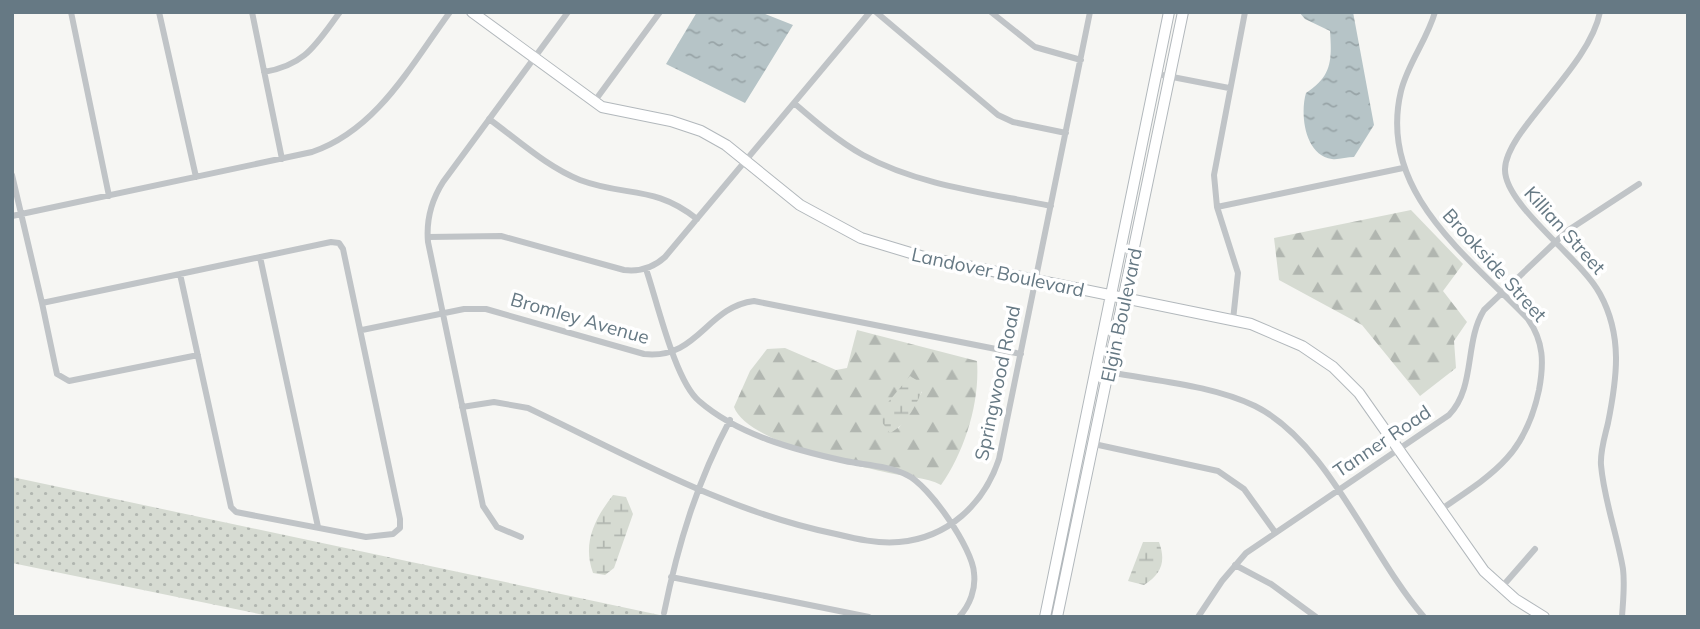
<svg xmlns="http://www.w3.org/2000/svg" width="1700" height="629" font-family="Mulish,sans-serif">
  <defs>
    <pattern id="grass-dots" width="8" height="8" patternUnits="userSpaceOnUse" patternTransform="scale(1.75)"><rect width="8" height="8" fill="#d6dbd2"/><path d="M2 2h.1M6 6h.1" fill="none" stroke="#b1b6b0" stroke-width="1.8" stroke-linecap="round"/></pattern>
    <pattern id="forest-firs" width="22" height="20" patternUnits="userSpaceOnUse" patternTransform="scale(1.75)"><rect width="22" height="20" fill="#d6dbd2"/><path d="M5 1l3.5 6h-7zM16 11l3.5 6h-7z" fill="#b1b6b0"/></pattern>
    <pattern id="wetland-marsh" width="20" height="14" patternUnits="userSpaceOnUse" patternTransform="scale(1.75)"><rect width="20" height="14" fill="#d6dbd2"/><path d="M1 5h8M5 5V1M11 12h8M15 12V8" fill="none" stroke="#b1b6b0"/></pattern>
    <pattern id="water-ripples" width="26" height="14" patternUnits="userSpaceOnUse" patternTransform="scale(1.75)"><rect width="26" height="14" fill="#b6c4c7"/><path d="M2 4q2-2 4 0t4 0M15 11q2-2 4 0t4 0" fill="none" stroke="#98a4a7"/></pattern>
  </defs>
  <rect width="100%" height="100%" fill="#f6f6f3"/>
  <path fill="url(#grass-dots)" d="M12,477L669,617H274L12,563Z"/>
  <path fill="url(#forest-firs)" fill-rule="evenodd" d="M1411,210L1463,264L1443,291L1467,322L1454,341L1456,368L1420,396L1362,325L1279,280L1274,238Z
    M857,330L977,361C980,402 965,451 941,485C926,477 906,477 889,473C854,465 747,442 734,407L750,371L767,349L785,348L836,370L847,368ZM910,377L922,392L898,429L902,387Z"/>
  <path fill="url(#wetland-marsh)" d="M910,376L918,381L922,391C915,407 906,425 890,433L881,421L884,407Z
    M613,495L626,497L633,514L614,568L605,575L593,573C582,543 595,518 613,495Z
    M1143,542H1159C1166,561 1162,574 1144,585L1128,581Z"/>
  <path fill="url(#water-ripples)" d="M697,12H760L793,25L745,103L666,64Z
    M1299,12H1353L1374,125L1354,157C1347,157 1338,160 1332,159C1304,155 1300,113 1306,93C1332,76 1332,60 1330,31L1305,19Z"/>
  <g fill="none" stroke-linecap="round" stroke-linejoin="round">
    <defs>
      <path id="secondary" d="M472,12L602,107L671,121L701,131L726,145L800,205L861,238L924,257L1251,324L1302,346L1333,367L1359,393L1484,571L1515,599L1544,617
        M1045,617L1169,12
        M1057,617L1183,12"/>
    </defs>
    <use href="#secondary" stroke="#b2b8bc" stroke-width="12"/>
    <path stroke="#c0c4c7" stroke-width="6" d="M71,12L109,196
      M159,12L196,177
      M252,12L282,159
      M876,12L998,115L1013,122L1066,133
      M991,12L1035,47L1081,60
      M1435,12C1427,40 1408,63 1401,91C1377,191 1467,255 1528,319C1544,342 1544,363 1539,390C1525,456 1493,474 1440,510
      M1600,12C1589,68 1506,130 1505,169C1504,205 1581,258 1600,294C1623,336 1617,378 1608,423C1605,436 1600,451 1601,465C1604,500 1617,534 1623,569C1625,585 1623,601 1622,617
      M264,72C306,65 316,44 340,12
      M1157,74L1229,88
      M594,102L660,12
      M794,103C816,122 838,141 863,155C920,186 988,193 1051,206
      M489,119C518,140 547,167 580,180C625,197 655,185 697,219
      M12,175L42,303
      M1217,207L1403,168
      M12,216L312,152C377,130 411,65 450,12
      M428,237L501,236L624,270C640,272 653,268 665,257L870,12
      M331,242L339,243L343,249L400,519V528L393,534L366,537L236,512L231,507L180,274Z
      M260,257L318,527
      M646,269C657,301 675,381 699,401C738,435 795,450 845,461C865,465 889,466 907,475C929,485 973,549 974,573C976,589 970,605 959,617
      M180,274L42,303L55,365L57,374L69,381L198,355
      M1233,320L1238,273L1217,207L1214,175L1245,12
      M362,330L464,309H486L644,354C698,360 706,307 754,301L1021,354
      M1109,372C1156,381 1211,385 1255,406C1328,442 1370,555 1424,617
      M462,407L494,402L528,408C629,456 727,512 836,534C857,539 878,544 899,542C948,538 984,504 999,459L1090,12
      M1094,444L1218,471L1244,489L1275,532
      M521,537L497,527L483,506L428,242C426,220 431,201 443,182L568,12
      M1235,565L1271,584L1316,617
      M671,577L869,617
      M1501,588L1535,549
      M664,613C678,544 697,482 730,420
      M1198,617L1222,581L1246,553L1449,415C1476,387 1464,342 1484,310L1567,231L1639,184"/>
    <use href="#secondary" stroke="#fff" stroke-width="10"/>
  </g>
  <g text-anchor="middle" stroke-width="7" stroke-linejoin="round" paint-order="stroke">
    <g font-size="19" fill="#667984" stroke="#fff">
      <text transform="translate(1565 230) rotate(48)" y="7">Killian Street</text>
      <text transform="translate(1495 265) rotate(48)" y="7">Brookside Street</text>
      <text transform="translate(998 272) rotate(12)" y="7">Landover Boulevard</text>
      <text transform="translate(1121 315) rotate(-78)" y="7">Elgin Boulevard</text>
      <text transform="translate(580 318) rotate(16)" y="7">Bromley Avenue</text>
      <text transform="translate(997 383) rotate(-78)" y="7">Springwood Road</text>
      <text transform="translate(1382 441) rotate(-34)" y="7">Tanner Road</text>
    </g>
  </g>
  <rect width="1700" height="629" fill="none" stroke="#667984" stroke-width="28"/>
</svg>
